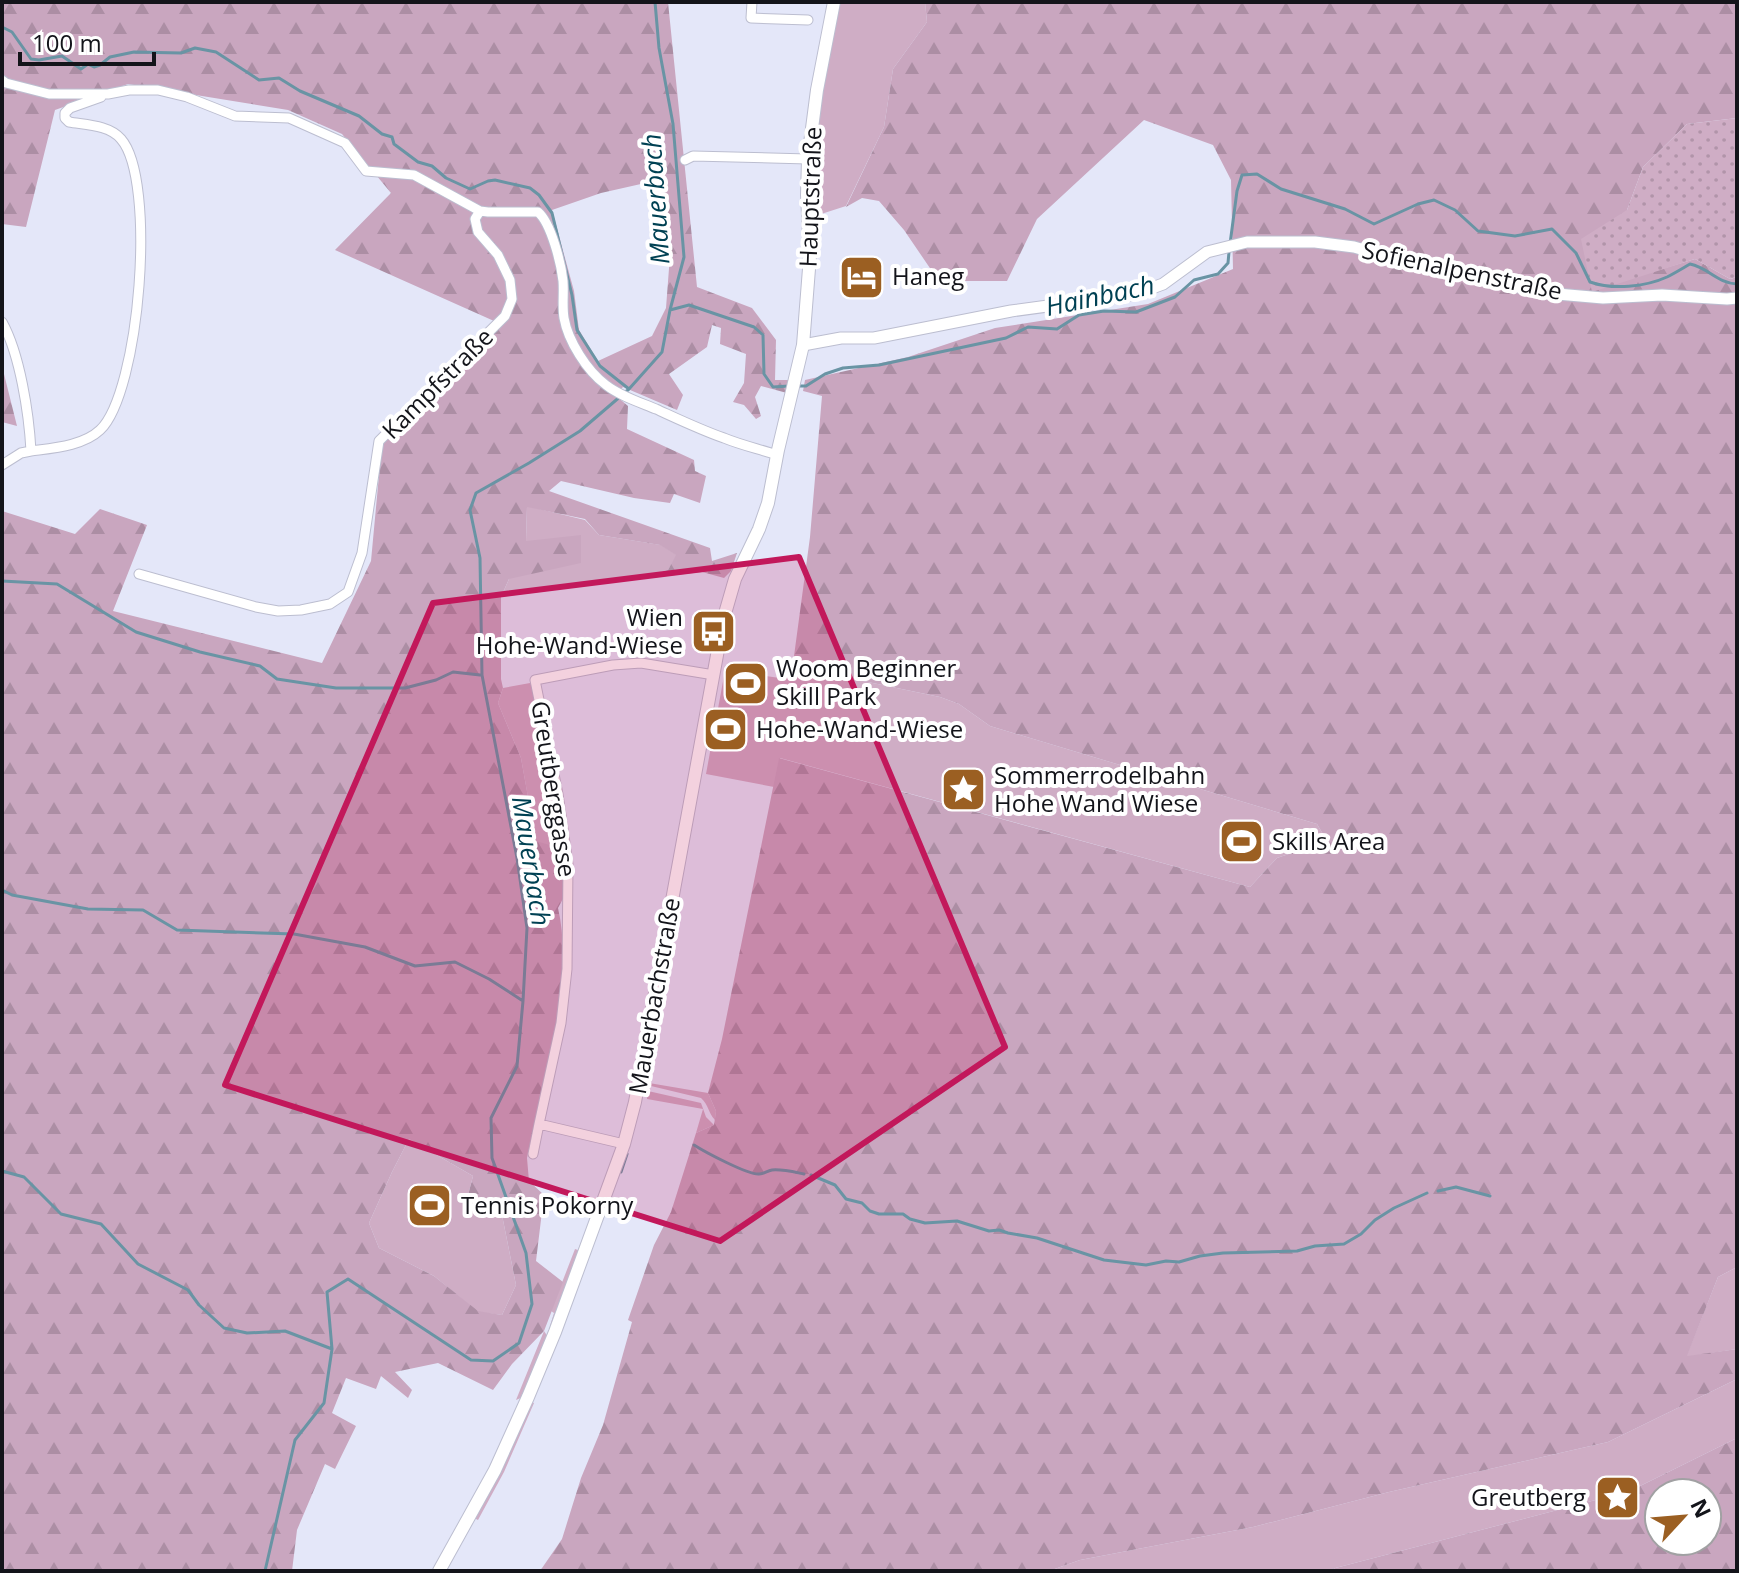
<svg xmlns="http://www.w3.org/2000/svg" width="1739" height="1573" font-family="'Open Sans',sans-serif">
  <defs>
    <pattern id="forest-firs" width="22" height="20" patternUnits="userSpaceOnUse" patternTransform="scale(2)"><rect width="22" height="20" fill="#c9a6bf"/><path d="M5 1l3.5 6h-7zM16 11l3.5 6h-7z" fill="#ac8ea4"/></pattern>
    <pattern id="garden-dots" width="8" height="8" patternUnits="userSpaceOnUse" patternTransform="scale(2)"><rect width="8" height="8" fill="#cfadc5"/><path d="M2 2h.1M6 6h.1" fill="none" stroke="#b194a9" stroke-width="1.8" stroke-linecap="round"/></pattern>
  </defs>
  <rect width="100%" height="100%" fill="#e4e7f9"/>
  <path fill="#cfadc5" d="M840,2H925L927,22L893,69L884,127L846,206L815,216L819,114Z
    M527,506L585,520L599,535L661,545L677,555L668,570L632,580L501,597L526,541Z
    M726,665L736,667L752,674L780,678L791,666L940,697L959,704L990,726L1317,824L1327,841L1277,858L1250,887L780,758L774,787L706,774Z
    M530,683L534,691L566,862L536,842L521,758L498,703L503,688Z
    M649,1083L708,1093L716,1111L715,1120C708,1113 709,1105 701,1098L651,1086Z
    M648,1091L701,1103L706,1117L714,1125L696,1133L703,1109L647,1099Z
    M409,1139L473,1176L466,1203L502,1215L516,1285L502,1315L478,1312L434,1276L379,1248L369,1223L392,1172Z
    M585,1232L587,1233L552,1327L550,1326L554,1313L551,1311L575,1249L578,1250Z
    M1737,1267V1349L1686,1357L1718,1277Z
    M544,1331L548,1337L523,1397L516,1400Z
    M1737,1379V1438L1630,1491L1324,1571H1049L1080,1560L1253,1527L1389,1492L1608,1442Z
    M531,1402L534,1403L504,1472L478,1520L474,1518Z"/>
  <path fill="url(#forest-firs)" fill-rule="evenodd" d="M2,2H668L697,287L752,308L776,340L775,380H789L787,393L761,386L755,397L761,416L756,419L744,405L733,402L744,383L746,354L720,344L721,328L712,325L707,347L669,374L683,395L677,410L623,387L615,395L628,406L627,429L694,460L695,471L706,476L700,503L674,494L670,503L634,498L561,481L549,491L710,548L712,561L737,553L731,571L724,578L702,572L632,580L668,570L676,555L660,545L599,535L585,519L527,507L526,541L581,535V563L509,579L501,597V679L503,688L498,703L521,758L536,841L557,847L566,862L565,895L558,908C575,979 543,1086 527,1158L529,1181L544,1195L536,1261L563,1282L544,1331L512,1364L493,1390L438,1363L395,1372L412,1390L408,1398L381,1376L376,1389L346,1378L332,1413L356,1426L335,1469L325,1464L297,1530L292,1571H2V511L75,534L100,509L147,525L113,611L322,663L371,561L382,443L503,325L335,250L391,193L342,134L288,110L128,84L55,110L26,227L2,224ZM663,179L671,242L666,308L652,336L598,361L579,330L574,291L552,210L601,193ZM409,1139L473,1176L466,1203L502,1215L516,1285L502,1315L478,1311L434,1276L379,1248L369,1223L392,1172Z
    M925,2H1737V118L1687,124L1643,167L1627,210L1648,273L1695,259L1730,279L1737,277V1267L1718,1277L1687,1356L1737,1349V1379L1608,1442L1389,1492L1253,1527L1080,1560L1049,1571H540L562,1539L581,1478L603,1425L632,1322L628,1320L654,1245L671,1212L696,1133L714,1125L716,1111L708,1093L722,1039L779,758L1250,887L1277,858L1327,841L1317,824L990,726L959,704L940,697L791,666L794,656L810,537L822,396L803,391L805,380L908,357L995,328L1148,304L1233,269L1231,180L1213,145L1144,120L1037,219L1007,281H965L936,277L904,230L879,201L862,198L846,207L884,127L893,69L927,22Z
    M2,366L17,426L2,422Z
    M1737,1438V1571H1324L1630,1491ZM1659,1493H1707V1541H1659Z"/>
  <path fill="url(#garden-dots)" d="M1737,118V277L1730,279L1695,259L1592,292L1581,239L1627,210L1643,167L1687,124Z"/>
  <g fill="none" stroke-linecap="round" stroke-linejoin="round">
    <path stroke="#6994a4" stroke-width="3" d="M2,27L12,32L31,59L39,60L62,56L81,69L88,64L94,67L100,65L110,57L134,52L181,53L195,48L216,52L259,80L279,78L300,91L359,116L382,134L392,137L394,144L418,162L432,166L446,178L470,189L488,181L495,180L530,188L539,195L552,213L572,295L577,330L600,366L629,389
      M1230,244L1237,191L1242,175L1257,174L1281,189L1345,209L1374,224L1418,204L1434,200L1455,210L1478,231L1515,236L1552,229L1576,253L1590,282C1613,290 1645,287 1667,277C1675,273 1683,268 1690,264C1709,268 1717,283 1737,284
      M670,310L689,305L754,327L763,335L764,374L773,387L789,386
      M797,386H806L825,374L843,368L879,365L1006,338L1028,327L1057,329L1079,315L1104,311L1136,312L1175,297L1194,280L1218,274L1228,263L1229,252
      M2,581L57,584L136,632L200,652L260,666L277,679L336,688H405L436,680L453,672L480,675
      M2,890L12,895L88,909L143,910L177,930L294,934L365,947L415,966L455,962L489,979L523,1001
      M694,1145C705,1152 748,1175 759,1174C763,1174 767,1171 772,1170C782,1169 794,1172 804,1174
      M2,1171L24,1177L61,1214L101,1224L138,1264L188,1290L199,1305L224,1328L247,1333L285,1331L332,1349
      M621,1172L627,1154
      M811,1175L835,1185L846,1199L862,1203L870,1211L879,1214H903L910,1219L925,1223L957,1221L989,1231L999,1230L1008,1233L1037,1238L1104,1260L1146,1265L1166,1261L1179,1262L1200,1256L1223,1253L1297,1251L1315,1246L1344,1244L1361,1234L1375,1220L1394,1208L1427,1193
      M1438,1191L1456,1187L1490,1196
      M265,1571L295,1440L324,1403L332,1349L327,1292L348,1279L471,1360L493,1361L519,1343L532,1304L526,1253L492,1158L491,1118L517,1066L523,1001L527,928L517,858L482,675L480,558L470,510L476,493L529,463L580,431L629,389L662,352L670,310L684,257L673,124L659,48L655,2"/>
    <defs>
      <path id="minor" d="M752,2L751,18L808,20
        M2,80L6,83L49,94H108L129,90H158L187,97L235,116L289,118L345,143L366,171L414,175L480,211L488,212H538C551,223 561,263 563,281C564,293 562,306 564,318C568,341 587,371 606,385C620,396 639,402 656,409C678,419 701,430 724,438C741,445 759,449 777,455
        M685,160L693,156L808,159
        M2,322C20,354 29,414 31,451C53,448 83,446 100,430C140,392 157,180 121,139C109,125 86,125 69,122L65,118V113L70,108L101,97
        M2,465L21,453L31,451
        M139,574L256,607L278,611L301,610L330,604L348,592L362,553L379,441L505,316L512,299L510,280L498,255L478,232L475,219L480,211
        M624,1144L539,1124L561,1023L567,969L568,864L558,794L535,680L613,665L641,663L714,675
        M533,1154L539,1124"/>
      <path id="tertiary" d="M803,345L841,338H874L1011,311L1136,294L1163,284L1207,252L1247,242H1315L1354,247L1385,256L1456,270L1522,288L1557,294L1603,298L1662,295L1727,299L1737,298"/>
      <path id="secondary" d="M439,1571L495,1470L528,1397L555,1332L624,1144L635,1102L724,617L735,579L759,529L768,503L778,450L803,345L810,256L807,195L808,159L817,90L834,2"/>
    </defs>
    <use href="#minor" stroke="#bcbed0" stroke-width="11"/>
    <use href="#tertiary" stroke="#bcbed0" stroke-width="13"/>
    <use href="#secondary" stroke="#bcbed0" stroke-width="14"/>
    <use href="#minor" stroke="#fff" stroke-width="9"/>
    <use href="#tertiary" stroke="#fff" stroke-width="11"/>
    <use href="#secondary" stroke="#fff" stroke-width="12"/>
  </g>
  <path fill="#c2185b" fill-opacity="0.2" stroke="#c2185b" stroke-width="6" stroke-linejoin="round" d="M799,557L1005,1047L720,1241L225,1085L433,603Z"/>
  <defs>
    <symbol id="hotel-square" viewBox="-11 -11 22 22"><rect x="-9" y="-9" width="18" height="18" rx="4" fill="#9b5f22" stroke="#fff"/><path d="M-6-4.5h1.5V1H6V5H4.5V3h-9V5H-6ZM-4 0a1.8 1.8 0 1 1 3.6 0ZM.5 0V-2.5h3Q6-2.5 6 0Z" fill="#fff"/></symbol>
    <symbol id="bus-square" viewBox="-11 -11 22 22"><rect x="-9" y="-9" width="18" height="18" rx="4" fill="#9b5f22" stroke="#fff"/><path d="M-5-6H5V4H4V6H2V4H-2V6H-4V4H-5ZM-3.5-4V0h7V-4ZM-3.5 1.2v1.5H-2V1.2ZM2 1.2v1.5H3.5V1.2Z" fill="#fff"/></symbol>
    <symbol id="stadium-square" viewBox="-11 -11 22 22"><rect x="-9" y="-9" width="18" height="18" rx="4" fill="#9b5f22" stroke="#fff"/><path d="M0-5a6.5 5 0 1 0 0 10a6.5 5 0 1 0 0-10ZM-3.5-1.8h7v3.6h-7Z" fill="#fff"/></symbol>
    <symbol id="sight-square" viewBox="-11 -11 22 22"><rect x="-9" y="-9" width="18" height="18" rx="4" fill="#9b5f22" stroke="#fff"/><path d="M0-6L1.8-2.2L6-1.7L2.9 1.2L3.7 5.4L0 3.3L-3.7 5.4L-2.9 1.2L-6-1.7L-1.8-2.2Z" fill="#fff"/></symbol>
  </defs>
  <g fill-rule="evenodd">
    <use href="#hotel-square" x="836" y="252" width="51" height="51"/>
    <use href="#bus-square" x="688" y="606" width="51" height="51"/>
    <use href="#stadium-square" x="720" y="658" width="51" height="51"/>
    <use href="#stadium-square" x="700" y="704" width="51" height="51"/>
    <use href="#sight-square" x="938" y="764" width="51" height="51"/>
    <use href="#stadium-square" x="1216" y="816" width="51" height="51"/>
    <use href="#stadium-square" x="404" y="1180" width="51" height="51"/>
    <use href="#sight-square" x="1592" y="1472" width="51" height="51"/>
  </g>
  <g text-anchor="middle" stroke-width="8" stroke-linejoin="round" paint-order="stroke">
    <g font-size="24" fill="#13141a" stroke="#fff">
      <text transform="translate(811 197) rotate(-88)" y="8">Hauptstraße</text>
      <text transform="translate(1462 271) rotate(12)" y="8">Sofienalpenstraße</text>
      <text transform="translate(438 384) rotate(-45)" y="8">Kampfstraße</text>
      <text transform="translate(553 789) rotate(81)" y="8">Greutberggasse</text>
      <text transform="translate(655 996) rotate(-80)" y="8">Mauerbachstraße</text>
    </g>
    <g font-size="24" fill="#13141a" stroke="#fff" text-anchor="start">
      <text x="892" y="285">Haneg</text>
      <text x="683" y="626" text-anchor="end">Wien<tspan x="683" dy="28">Hohe-Wand-Wiese</tspan></text>
      <text x="776" y="677">Woom Beginner<tspan x="776" dy="28">Skill Park</tspan></text>
      <text x="756" y="738">Hohe-Wand-Wiese</text>
      <text x="994" y="784">Sommerrodelbahn<tspan x="994" dy="28">Hohe Wand Wiese</tspan></text>
      <text x="1272" y="850">Skills Area</text>
      <text x="461" y="1214">Tennis Pokorny</text>
      <text x="1586" y="1506" text-anchor="end">Greutberg</text>
    </g>
    <g font-size="26" font-style="italic" fill="#004153" stroke="#fff">
      <text transform="translate(656 199) rotate(-94)" y="9">Mauerbach</text>
      <text transform="translate(1100 296) rotate(-12)" y="9">Hainbach</text>
      <text transform="translate(531 861) rotate(81)" y="9">Mauerbach</text>
    </g>
  </g>
  <rect width="1739" height="1573" fill="none" stroke="#13141a" stroke-width="8"/>
  <g transform="translate(1683 1517) rotate(64)"><circle r="38" fill="#ffffff" stroke="#a1a1a3" stroke-width="2"/>
  <path d="M0-6L14 30L0 20L-14 30Z" fill="#9b5f22"/>
  <text y="-12" font-size="22" font-weight="bold" text-anchor="middle" fill="#13141a">N</text>
  </g>
  <path d="M20 52v12h134v-12" fill="none" stroke="#13141a" stroke-width="4"/>
  <text x="32" y="52" font-size="24" fill="#13141a" stroke="#ffffff" stroke-width="6" paint-order="stroke">100 m</text>
</svg>
